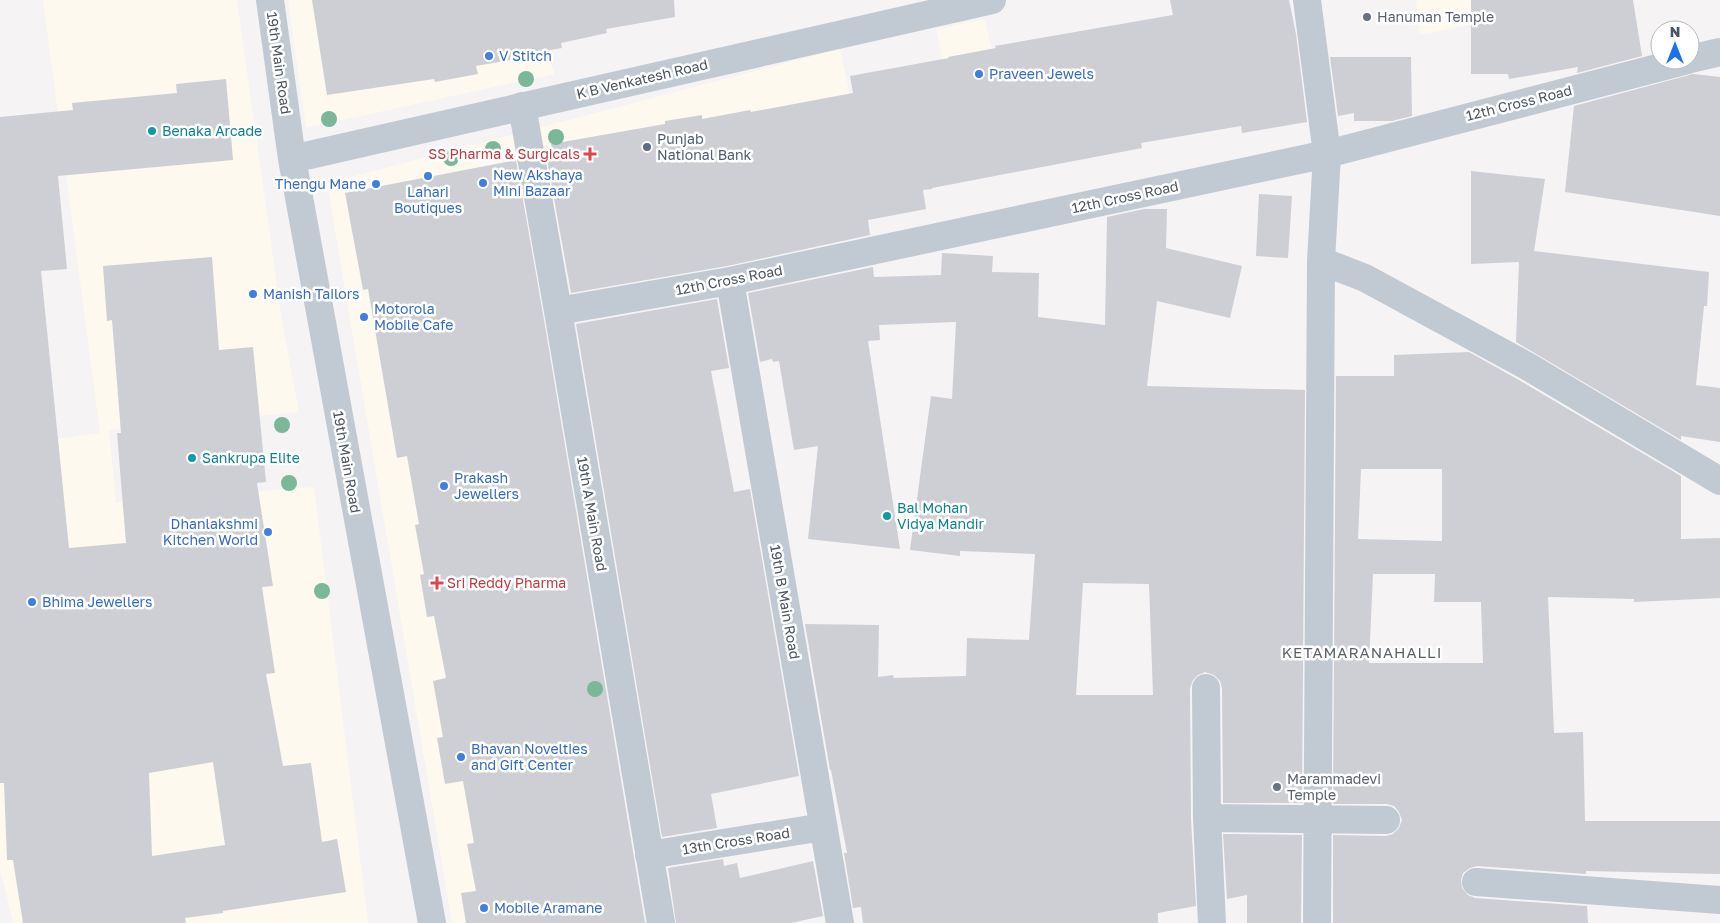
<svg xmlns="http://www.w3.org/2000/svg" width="1720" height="923" font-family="'Golos Text',sans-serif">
  <rect width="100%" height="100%" fill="#f5f3f3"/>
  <path fill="#fdf9ef" d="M43,0H237L282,321L299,412L109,430L116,503L314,487L368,923H13L0,868V447L100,433Z
    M288,0H536L554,74L306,128Z
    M1416,0H1591L1420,35Z
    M985,19L1006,119L957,129L936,29Z
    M840,49L862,150L443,230L566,923H452L327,183Z"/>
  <path fill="#cdcfd5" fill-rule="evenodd" d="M312,0H674L675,17L606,29L607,33L561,43L562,48L522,55V58L476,66L478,74L435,82L434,79L327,95Z
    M1170,0H1289L1296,34L1307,122L1242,133L1241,126L1141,143L1142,148L932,188V189L923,190L926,209L868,220L870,235L727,266L571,293L546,154L553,153L551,144L665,124V121L702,115V119L750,110L751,112L853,93L850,76L949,58L948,57L996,48L995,46L1173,15Z
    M1471,0H1633L1642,56L1577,73L1578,67L1509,79L1508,74H1471Z
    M1330,57H1411L1412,116L1392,121H1354V113L1338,116Z
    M1693,74L1720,77V216L1565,192L1574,106Z
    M226,79L233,160L58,176L67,269L41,271L69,548L126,543L117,433H121L112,320L107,321L103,266L212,257L219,350L253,347L266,482L257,483L273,586L262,587L275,673L266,674L283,766L311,763L322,842L337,839L346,892L223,911V913L185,918L186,923H23L13,860H7L4,783H0V117L73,110L72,103L177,93L176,84ZM213,762L225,845L152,856L149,773Z
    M516,160L543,314L645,923H466L461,893L476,891L467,844L474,843L463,781L445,784L437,738L443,737L433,681L446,678L434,616L427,617L420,575L424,574L415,525L419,524L407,456L397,458L368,289L363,290L345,193Z
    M1471,171L1545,179L1534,251L1709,272L1707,306H1704L1696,385L1720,388V442L1681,436V440L1516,342L1519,262L1471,264Z
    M1259,194L1292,196L1288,258L1256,256Z
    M1144,209H1167L1166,248L1242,266L1230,318L1157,301L1147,386L1305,390L1302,803H1223L1222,688L1220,681L1214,675L1205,672L1198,675L1193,680L1190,688L1191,819L1196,906L1158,913V923H863L861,907L853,908L844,853H847L831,770H830L805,624L879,625L878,677L893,675L894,678L966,676L967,638L1029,640L1035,554L960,551V556L910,550L931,396L952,399L956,322L879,325L880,340L868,341L900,549L808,539L818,446L794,450L779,361L773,362L772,359L760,362L748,293L873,267L874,277L941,275L942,253L993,256L992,272L1039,273L1038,317L1105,325L1107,217ZM1083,583L1149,584L1153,695H1076Z
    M717,299L729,368L711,371L734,492L750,489L799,776L711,794L717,828L662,837L576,324Z
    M1469,352L1519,380L1681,476V539L1720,538V598L1634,602V599L1548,597L1554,733L1583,732L1585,821H1720V874L1586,871V874L1477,866L1470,868L1463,873L1461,880L1462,888L1468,895L1475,898L1587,906L1588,923H1333V835L1386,836L1393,834L1399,828L1402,820L1399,812L1394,806L1387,804H1333L1336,376H1394V355ZM1361,469H1442V541L1358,539ZM1373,574H1435L1434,602H1481L1483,663H1369Z
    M1223,834L1302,835L1301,923H1247V895L1227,899Z
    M723,859L724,866L737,863L740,878L813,861L823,916L791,923H676L668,868Z"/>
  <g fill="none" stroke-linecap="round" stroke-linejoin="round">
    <path stroke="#c1cad2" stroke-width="28" d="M1307,0L1327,154L1321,261L1317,923
      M1690,59L1720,52
      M522,106L558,311L661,923
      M1321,261L1365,278L1527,366L1720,481
      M730,281L840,923
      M558,311L730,281L1327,154L1688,60
      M1206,688L1207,818L1386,820
      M1207,818L1212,923
      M649,855L823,827
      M1476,882L1720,900"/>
    <path stroke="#c1cad2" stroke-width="28" d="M270,0L292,159L432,923
      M292,159L992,0"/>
  </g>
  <g fill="#7bb799">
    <circle cx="526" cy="79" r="8"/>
    <circle cx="329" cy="119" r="8"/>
    <circle cx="556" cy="137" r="8"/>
    <circle cx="493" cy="149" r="8"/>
    <circle cx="451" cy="158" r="8"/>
    <circle cx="282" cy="425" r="8"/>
    <circle cx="289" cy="483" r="8"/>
    <circle cx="322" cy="591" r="8"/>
    <circle cx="595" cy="689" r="8"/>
  </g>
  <g fill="#6b7280" stroke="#fff" stroke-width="2">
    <circle cx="1367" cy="17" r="5"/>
    <circle cx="1277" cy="787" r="5"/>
  </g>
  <g fill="#3f7fe0" stroke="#fff" stroke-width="2">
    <circle cx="489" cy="56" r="5"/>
    <circle cx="979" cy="74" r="5"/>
    <circle cx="428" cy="176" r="5"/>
    <circle cx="483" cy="183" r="5"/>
    <circle cx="376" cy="184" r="5"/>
    <circle cx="253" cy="294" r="5"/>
    <circle cx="364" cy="317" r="5"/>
    <circle cx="444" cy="486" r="5"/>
    <circle cx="268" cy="532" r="5"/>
    <circle cx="32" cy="602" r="5"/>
    <circle cx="461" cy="757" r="5"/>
    <circle cx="484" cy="908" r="5"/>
  </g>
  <g fill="#0f9aa8" stroke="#fff" stroke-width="2">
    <circle cx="152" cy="131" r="5"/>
    <circle cx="192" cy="458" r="5"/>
    <circle cx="887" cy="516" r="5"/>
  </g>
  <circle fill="#5c6f8a" stroke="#fff" stroke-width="2" cx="647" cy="147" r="5"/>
  <g fill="#e0444e" stroke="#fff" stroke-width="2">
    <path d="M587.5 146.5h5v5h5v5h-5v5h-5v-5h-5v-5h5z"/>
    <path d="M434.5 575.5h5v5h5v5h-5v5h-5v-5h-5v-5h5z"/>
  </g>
  <g text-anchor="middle" stroke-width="5" stroke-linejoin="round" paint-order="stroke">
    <g font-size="14" fill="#5b616d" stroke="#fff" text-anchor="start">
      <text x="1377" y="22">Hanuman Temple</text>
      <text x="1287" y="784">Marammadevi<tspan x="1287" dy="16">Temple</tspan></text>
    </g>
    <g font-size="14" fill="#366cbe" stroke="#fff" text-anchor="start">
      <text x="499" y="61">V Stitch</text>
      <text x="989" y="79">Praveen Jewels</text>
      <text x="493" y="180">New Akshaya<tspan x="493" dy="16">Mini Bazaar</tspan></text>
      <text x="366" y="189" text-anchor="end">Thengu Mane</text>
      <text x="428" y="197" text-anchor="middle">Lahari<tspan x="428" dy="16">Boutiques</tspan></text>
      <text x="263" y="299">Manish Tailors</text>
      <text x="374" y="314">Motorola<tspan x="374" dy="16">Mobile Cafe</tspan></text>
      <text x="454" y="483">Prakash<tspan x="454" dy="16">Jewellers</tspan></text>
      <text x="258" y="529" text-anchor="end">Dhanlakshmi<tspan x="258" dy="16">Kitchen World</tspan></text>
      <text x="42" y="607">Bhima Jewellers</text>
      <text x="471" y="754">Bhavan Novelties<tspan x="471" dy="16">and Gift Center</tspan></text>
      <text x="494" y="913">Mobile Aramane</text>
    </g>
    <g font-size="14" fill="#4a5661" stroke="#fff">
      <text transform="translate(279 63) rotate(82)" y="5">19th Main Road</text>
      <text transform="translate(642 79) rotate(-13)" y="5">K B Venkatesh Road</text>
      <text transform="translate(1519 103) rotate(-14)" y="5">12th Cross Road</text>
      <text transform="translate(1125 197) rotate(-12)" y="5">12th Cross Road</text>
      <text transform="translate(729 280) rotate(-11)" y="5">12th Cross Road</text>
      <text transform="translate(347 462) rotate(80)" y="5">19th Main Road</text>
      <text transform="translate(592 514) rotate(80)" y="5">19th A Main Road</text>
      <text transform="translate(785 602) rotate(80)" y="5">19th B Main Road</text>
      <text transform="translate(736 841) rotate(-9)" y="5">13th Cross Road</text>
    </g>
    <g font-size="14" fill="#0d838f" stroke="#fff" text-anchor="start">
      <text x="162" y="136">Benaka Arcade</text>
      <text x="202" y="463">Sankrupa Elite</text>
      <text x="897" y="513">Bal Mohan<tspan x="897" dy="16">Vidya Mandir</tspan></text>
    </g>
    <g font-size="14" fill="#4e5e75" stroke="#fff" text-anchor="start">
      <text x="657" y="144">Punjab<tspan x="657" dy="16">National Bank</tspan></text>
    </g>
    <g font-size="14" fill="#be3a42" stroke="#fff" text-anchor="end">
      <text x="580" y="159">SS Pharma &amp; Surgicals</text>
      <text x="447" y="588" text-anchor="start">Sri Reddy Pharma</text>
    </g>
    <g font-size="15" letter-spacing="1" fill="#5f6368" stroke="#fff">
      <text x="1362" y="658">KETAMARANAHALLI</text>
    </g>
  </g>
  <g transform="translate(1675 45)"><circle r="24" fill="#ffffff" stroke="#b7bbc0"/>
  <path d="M0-4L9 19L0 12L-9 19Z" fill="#1a73e8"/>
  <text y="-8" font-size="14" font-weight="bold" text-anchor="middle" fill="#4a5661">N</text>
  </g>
</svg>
